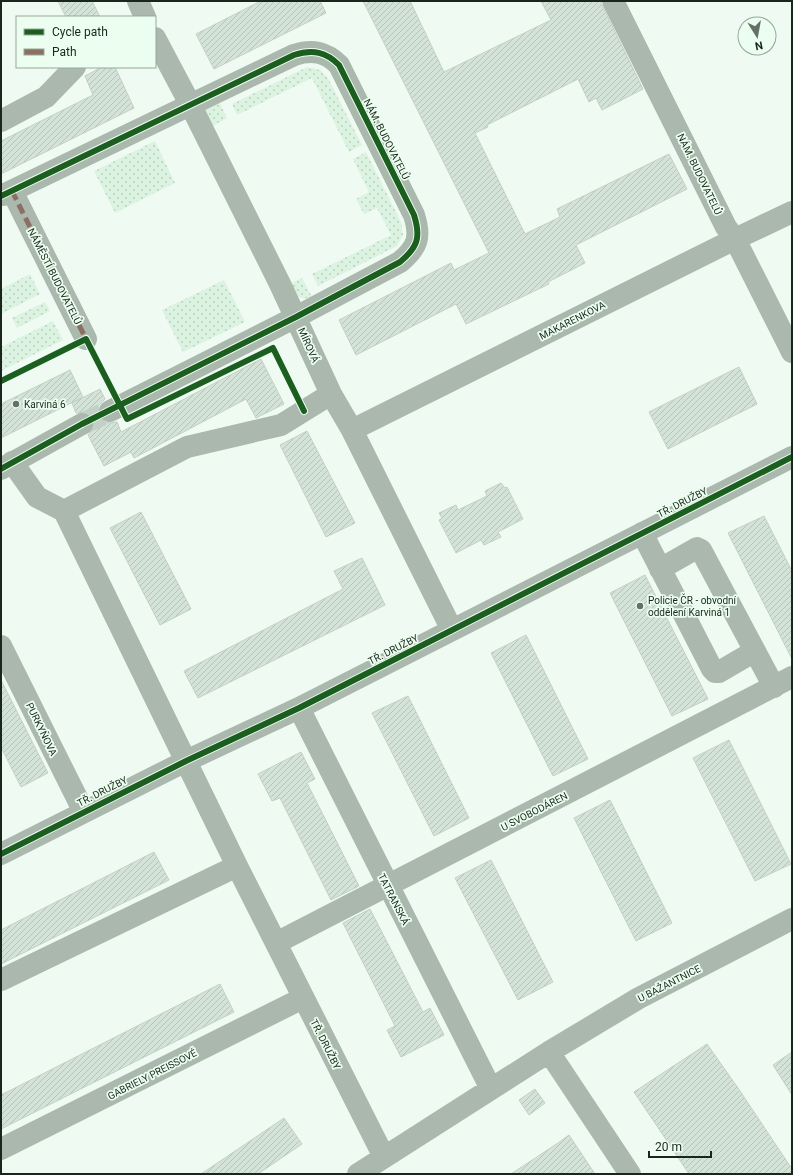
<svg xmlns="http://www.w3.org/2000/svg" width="793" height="1175" font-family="Roboto,sans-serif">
  <defs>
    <pattern id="grass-dots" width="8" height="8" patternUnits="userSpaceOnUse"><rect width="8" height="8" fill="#dbf3e0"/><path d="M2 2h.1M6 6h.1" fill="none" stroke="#bbd0c0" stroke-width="1.8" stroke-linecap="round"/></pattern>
    <pattern id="building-hatch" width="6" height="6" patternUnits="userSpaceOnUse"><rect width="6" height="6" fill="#d3e3d7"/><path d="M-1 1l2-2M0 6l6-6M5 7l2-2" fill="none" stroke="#b5c3b8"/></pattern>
  </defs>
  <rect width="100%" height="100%" fill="#effaf2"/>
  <path fill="url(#grass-dots)" d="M307,67L320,70L328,78L362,145L349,152L312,78L237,115L232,104Z
    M219,101L227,118L209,128L205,113L207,109Z
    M155,141L175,183L115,213L94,171Z
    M366,152L401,222L403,235L397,246L318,286L312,274L391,235L377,208L364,214L356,199L369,192L353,159Z
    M30,274L40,294L1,314V289Z
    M302,278L312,297C299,301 295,295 287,285Z
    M224,280L245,322L183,352L162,310Z
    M45,302L50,311L17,328L12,318Z
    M53,321L63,340L1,371V347Z"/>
  <path fill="url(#building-hatch)" stroke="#c5cfc7" d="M58,1H92L100,17H66Z
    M261,1H320L326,13L214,69L196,34Z
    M363,1H410L444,72L551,20L541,1H600L643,89L602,110L596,98L589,102L578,79L487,125L488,127L475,133L525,234L560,217L557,209L669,154L687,189L576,245L585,263L548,282L549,284L466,324L456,304L356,355L339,320L451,263L454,270L489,253Z
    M102,67H115L134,108L1,174V141L93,95L85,76Z
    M261,359L284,404L256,418L246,399L134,458L131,452L104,466L88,435L93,430L94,425L93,418L88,413L83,412L76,413L72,403L100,389L105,399L99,405L98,410L99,416L103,421L109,423L117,422L121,432Z
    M739,367L757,404L668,449L649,412Z
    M70,370L83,397L1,438V404Z
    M307,431L355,523L326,537L280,445Z
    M501,483L505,488L507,487L523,519L498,532L501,537L484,545L481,540L456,553L439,520L442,518L439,513L456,505L458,510L487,496L485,491Z
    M141,512L191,609L160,625L110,528Z
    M764,516L792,571V659L728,533Z
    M362,558L385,605L198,698L184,671L343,589L334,571Z
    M645,575L708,699L672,716L610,593Z
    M526,635L588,759L553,776L491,653Z
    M1,680L48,773L21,787L1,747Z
    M408,696L469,818L434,836L372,713Z
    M729,740L791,864L755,881L693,758Z
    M301,752L315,779L307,783L359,886L331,900L280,798L272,801L258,774Z
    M610,800L672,923L636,941L574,818Z
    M154,852L169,880L1,964V930Z
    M491,860L553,982L518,1000L455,878Z
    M370,909L423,1012L430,1008L444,1035L401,1057L387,1030L395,1026L343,923Z
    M220,984L234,1012L1,1129V1095Z
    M707,1044L738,1088L792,1169V1174H689L665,1138L634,1092Z
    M792,1052V1095L773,1065Z
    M535,1089L545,1103L529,1115L519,1100Z
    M284,1118L302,1144L258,1174H201Z
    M569,1135L595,1174H511L558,1143Z"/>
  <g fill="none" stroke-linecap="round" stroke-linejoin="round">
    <path stroke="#c4d0c7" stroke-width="22" stroke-dasharray="22 11" stroke-linecap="butt" d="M82,424L110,411"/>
    <path stroke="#abb8ad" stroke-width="22" d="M138,1L145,17
      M613,1L726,227L735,239L792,352
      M155,38L190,104L280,284L331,394L352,430L452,630
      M1,121L46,97L75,67
      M12,191L86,339
      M3,195L294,55C313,49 326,52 339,65L414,215C421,237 418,247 400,262L296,317L110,411
      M352,430L735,239L792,212
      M12,462L37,497L64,511
      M1,469L82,424
      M64,511L237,866L384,1157
      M64,511L187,447L281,425L331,394
      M642,533L712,669L715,672H719L755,651
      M660,569L697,548L701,550L774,687
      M1,646L84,812
      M299,708L491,1089
      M1,854L186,761L299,708L792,457
      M276,943L792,677
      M1,980L237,866
      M549,1052L630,1174
      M1,1149L303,998
      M358,1174L549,1052L639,998L792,919"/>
    <path stroke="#8d6e63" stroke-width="5" stroke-dasharray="10 5" stroke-linecap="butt" d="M12,191L86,339"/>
    <defs>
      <path id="cycleway" d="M1,196L294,55C313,49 326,52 339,65L414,215C421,237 418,247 400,262L296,317L82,424L1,469
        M1,381L86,339L127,419L273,348L304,411
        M1,854L186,761L299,708L792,457"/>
    </defs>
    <use href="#cycleway" stroke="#ebfeef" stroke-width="8"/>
    <use href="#cycleway" stroke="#1b5e20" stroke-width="6"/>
  </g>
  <g fill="#657067" stroke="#ebfeef" stroke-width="1.5">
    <circle cx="16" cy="404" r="4"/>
    <circle cx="640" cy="606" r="4"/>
  </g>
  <g text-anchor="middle" stroke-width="3.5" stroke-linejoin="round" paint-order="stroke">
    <g font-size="10" fill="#1a261c" stroke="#ebfeef">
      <text transform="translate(387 139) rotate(63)" y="4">NÁM. BUDOVATELŮ</text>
      <text transform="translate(700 174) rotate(64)" y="4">NÁM. BUDOVATELŮ</text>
      <text transform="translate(55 276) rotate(63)" y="4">NÁMĚSTÍ BUDOVATELŮ</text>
      <text transform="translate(572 320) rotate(-27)" y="4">MAKARENKOVA</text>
      <text transform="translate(309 345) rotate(66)" y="4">MÍROVÁ</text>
      <text transform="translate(682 502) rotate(-27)" y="4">TŘ. DRUŽBY</text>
      <text transform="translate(393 649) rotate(-27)" y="4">TŘ. DRUŽBY</text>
      <text transform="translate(42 729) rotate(64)" y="4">PURKYŇOVA</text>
      <text transform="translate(102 791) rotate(-27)" y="4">TŘ. DRUŽBY</text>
      <text transform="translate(534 811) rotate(-27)" y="4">U SVOBODÁREN</text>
      <text transform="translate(394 899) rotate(63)" y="4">TATRANSKÁ</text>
      <text transform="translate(669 983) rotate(-27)" y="4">U BAŽANTNICE</text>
      <text transform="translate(326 1044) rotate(63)" y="4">TŘ. DRUŽBY</text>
      <text transform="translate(152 1074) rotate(-27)" y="4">GABRIELY PREISSOVÉ</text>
    </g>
    <g font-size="10" fill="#1a261c" stroke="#ebfeef" text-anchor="start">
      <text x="24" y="408">Karviná 6</text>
      <text x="648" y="604">Policie ČR - obvodní<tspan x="648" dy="12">oddělení Karviná 1</tspan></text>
    </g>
  </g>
  <rect width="793" height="1175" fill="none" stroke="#1a261c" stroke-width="4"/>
  <rect x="16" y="16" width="140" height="52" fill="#ebfeef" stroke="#97a89b"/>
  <rect x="24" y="29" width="20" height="6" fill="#1b5e20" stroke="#97a89b"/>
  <text x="52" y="36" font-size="12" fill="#1a261c">Cycle path</text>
  <rect x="24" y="49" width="20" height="6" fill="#8d6e63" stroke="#97a89b"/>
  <text x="52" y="56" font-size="12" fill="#1a261c">Path</text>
  <g transform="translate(757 36) rotate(169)"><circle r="19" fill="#ebfeef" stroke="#97a89b"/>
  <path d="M0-3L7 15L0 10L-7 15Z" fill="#657067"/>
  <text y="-6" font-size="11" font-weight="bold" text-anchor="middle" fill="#1a261c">N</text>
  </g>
  <path d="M649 1151v6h62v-6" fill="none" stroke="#1a261c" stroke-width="2"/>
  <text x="655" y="1151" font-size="12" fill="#1a261c" stroke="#ebfeef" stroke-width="3" paint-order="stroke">20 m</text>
</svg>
